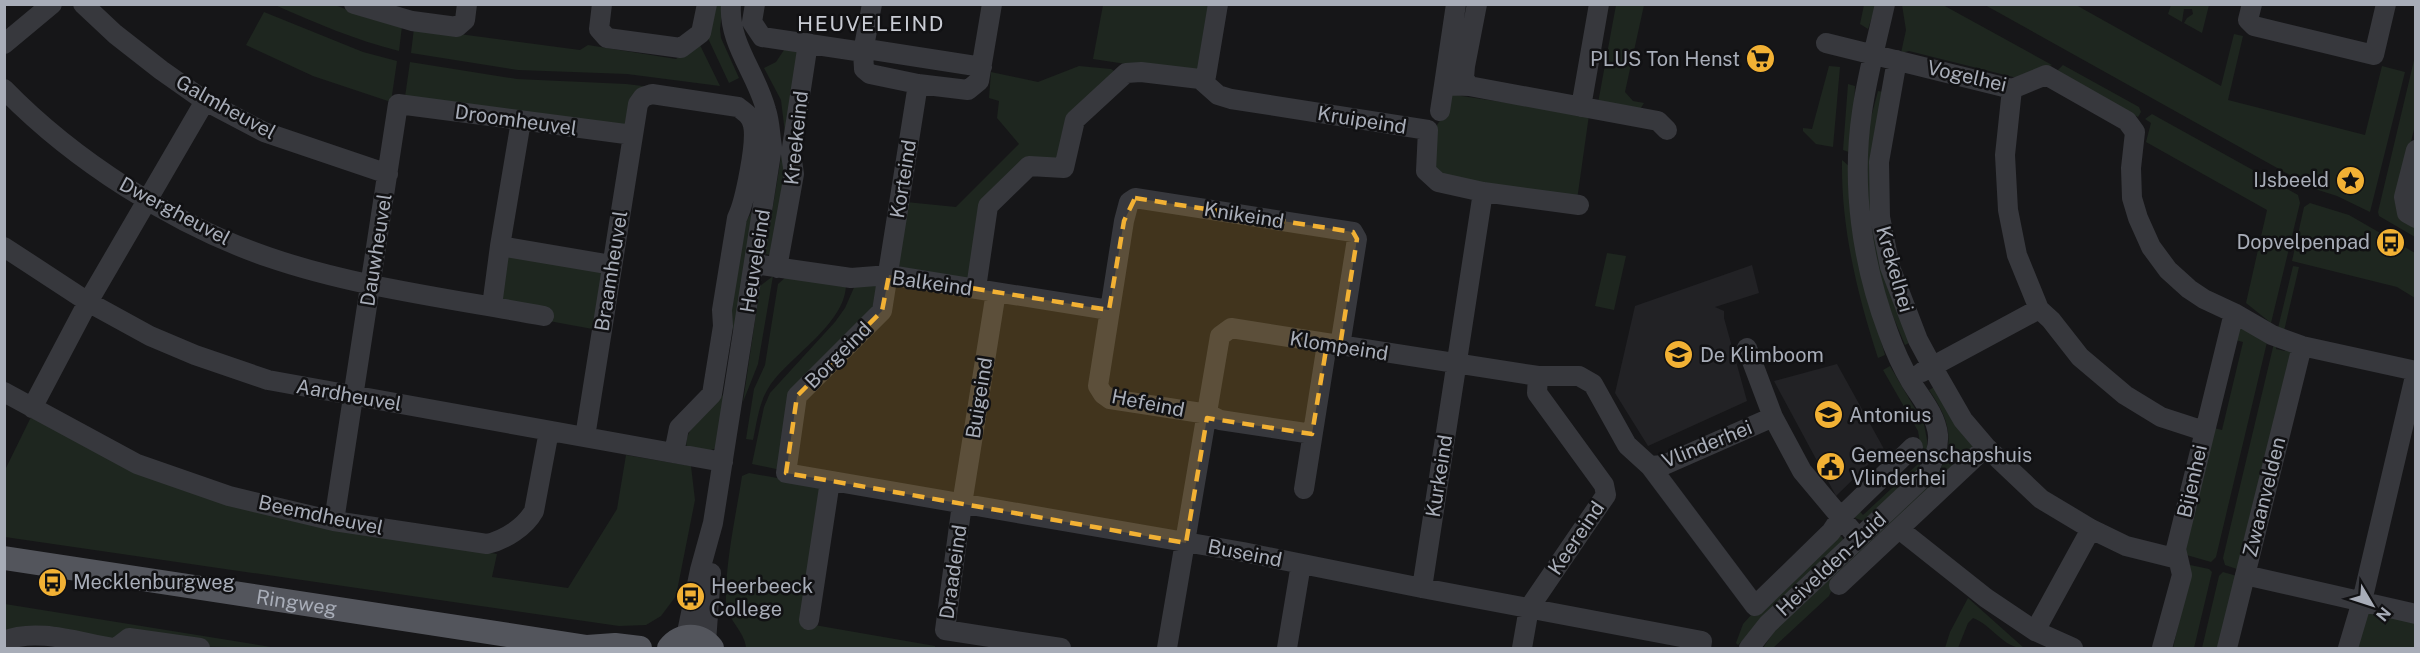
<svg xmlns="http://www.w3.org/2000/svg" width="2420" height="653" font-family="'Public Sans',sans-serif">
  <rect width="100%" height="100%" fill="#161618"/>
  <path fill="#222225" d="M1752,265L1759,293L1715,307L1724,311V318L1747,401L1648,446L1615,393L1635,306Z
    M1837,364L1884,449L1836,496L1774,381Z"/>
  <path fill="#1e261f" d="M275,5H335L368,18L402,26L399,51C355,40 316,23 275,5Z
    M711,5H723L720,29L721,38L739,78L729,83L706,34Z
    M1103,5H1216L1198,75L1093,59Z
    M1616,5H1644L1625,92L1633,101L1644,103L1639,111L1598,103Z
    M1864,5H1876L1868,29L1860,24Z
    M1902,5H1943L2052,65L2021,79L1909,51L1901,53L1906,30Z
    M1985,5H2076L2221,86L2234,34L2243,36L2228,100L2365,135L2382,66L2405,72L2370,212L2337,196L2315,189Z
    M2171,5H2209L2202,33L2184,23L2187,18L2193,14L2192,9H2184L2182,22L2168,14Z
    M264,12L363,52L397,61L391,102L313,76L246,45Z
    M414,28L580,50L588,45L676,59L698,41L720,86L627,74L518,70L411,53Z
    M786,47L802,50L789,172L776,256L765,254L785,133L781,100L764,68L776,62Z
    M2415,56V125L2397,201L2415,227V237L2379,216L2378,212Z
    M410,62L517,79L626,84L659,88L630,130L405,97Z
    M2063,65L2139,107L2141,112L2138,117L2057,71Z
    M1079,66L1111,69L1119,74L1068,121L1060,163L1028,160L984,204L969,280L905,271L896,263L906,202L956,207L1019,144L997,118L999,101L989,98L991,72L1038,82Z
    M1829,66L1840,67L1833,147L1816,144L1803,131V128L1812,129Z
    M1848,84L1855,86L1852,153L1843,150Z
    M1878,91L1883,92L1876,141L1911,342L1905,345L1882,290L1867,210V133Z
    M1448,94L1589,115L1577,200L1440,178L1430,167L1437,125L1443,116Z
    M2152,114L2298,195L2300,203L2271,323L2246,303L2267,210L2146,142L2151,123L2145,119Z
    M1842,160L1849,166L1859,264L1885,355L1878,358C1857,293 1841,228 1842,160Z
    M2310,203L2349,215L2415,253V298L2397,287L2292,261L2304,207Z
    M753,210L734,330L728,322L742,228Z
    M1607,253L1626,256L1614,310L1595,306Z
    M511,256L598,271L606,277L598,330L549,321L492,303L506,259Z
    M2293,266L2299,267L2284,331L2278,328Z
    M773,276L758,364L743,402L760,286Z
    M787,276L846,284C846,324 789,356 769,387C759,402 757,422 753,440L746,439L754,389L765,365L778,284Z
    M876,282L879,309L793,393L781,470L752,464L764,407L770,393L835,322L845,308L856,283Z
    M2238,326L2268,338L2216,557L2211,562L2183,554L2210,427L2222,430L2243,342L2232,339Z
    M2274,343L2277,344L2276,349L2285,351L2287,346L2291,352L2237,569L2225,565L2223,558Z
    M1890,366L1924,424L1927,440V453L1922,466L1866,522L1855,518L1857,508L1863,515L1919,463L1913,456L1920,443L1918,431L1883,370Z
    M1938,385L1976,446L1836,581L1829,596L1773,648H1763L1775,630L1934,480C1956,445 1952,423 1929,390Z
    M725,393L717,448L705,452L687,448C681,430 713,405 725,393Z
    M31,417L88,448L314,525L497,554L492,577L568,588L617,509L626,455L691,466L695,500L676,596L661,616L646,625L619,626L5,537V470Z
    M749,473L822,486L803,623L935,646V648H746C745,631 726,619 726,602C725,563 736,515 742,476Z
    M1837,536H1841L1844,540L1738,645L1736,643L1743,624L1752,614L1755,616Z
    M2190,565L2209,569L2212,572L2194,648H2173L2190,573Z
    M2223,572L2237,576L2224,648H2202L2219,576Z
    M1968,598L2024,648C2004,649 1992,625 1973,618L1968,623L1958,648H1945L1950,632Z
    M5,604L277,648L111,645L5,638Z
    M2366,610L2415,621V648H2357Z"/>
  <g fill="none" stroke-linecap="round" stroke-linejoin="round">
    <path stroke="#37383d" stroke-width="20" d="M83,4L115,34L161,70L205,101L264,132L388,174
      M354,4L412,21L457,27L465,20L467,4
      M602,4L599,29L607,38L681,48L701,33L707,4
      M755,4L752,22L762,37L863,52L873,50L982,67
      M872,4L863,52L864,69L870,74L918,84L968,90L979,81L992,4
      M1456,4L1444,85L1469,86
      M1477,4L1465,66L1464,78L1469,86L1658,121L1667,130
      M2252,4L2248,20L2254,26L2374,55L2386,4
      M1826,43L2012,89L2046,75L2127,121L2135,132L2131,168L2132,198L2138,218L2151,247L2168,270L2189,289L2204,299L2234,313L2272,335L2302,346L2416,371
      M4,44L52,4
      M1897,60L1879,162L1880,217L1890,267L1918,340L1932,366L1963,420L1986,447L2041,499L2091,529L2126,546L2178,559
      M1200,79L1218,95L1231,99L1428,130L1426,171L1438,182L1483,192L1579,205
      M1200,79L1206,76L1218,4
      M918,84L882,311L797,396L786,473L1243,552L1422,588L1702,641L1701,648
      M4,89C73,160 174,225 268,257C355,287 453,299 544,316
      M2012,89L2005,155L2008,210L2017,255L2039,309L2051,320L2080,357L2125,395L2161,417L2204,431
      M1581,107L1599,4
      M1440,111L1444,85
      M2416,150L2404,197L2407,213L2416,218
      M500,246L612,265
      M4,247L88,302L150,336L195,355L268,380L723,462
      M754,264L851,278L889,275L1109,310
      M777,268L794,174L791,154L808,43
      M976,288L988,206L1029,166L1064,168L1075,120L1126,73L1141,72L1200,79
      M996,292L962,504L945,630L1061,648
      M492,306L500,246L521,121
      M1747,348L1773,417
      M1922,372L2039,309
      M4,392L137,464L229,496L334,521L487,544C505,540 525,527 534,511L549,431
      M32,408L88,302L205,101
      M1312,434L1220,420L1208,414L1110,399L1103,394L1098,386L1124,221L1129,202L1135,198L1353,232L1357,239L1340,346
      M585,437L638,104L643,97L652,94L738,107C745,112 751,116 753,125C757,142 745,202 737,218L722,310L723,326L712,394L679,428L674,453
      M1650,466L1755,606L1831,532L1841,517L1913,447
      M1304,489L1327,344
      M334,521L398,104L633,135
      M1899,529L1986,598L2035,631L2073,648
      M2245,575L2416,614
      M1839,585L1986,447
      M1422,588L1483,192
      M809,620L830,481
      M2035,631L2091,529
      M686,637L700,570L713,523L772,147C770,135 770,122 766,110C757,74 728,43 731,4
      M4,641C37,627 80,643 113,648
      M706,642L711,573
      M116,648L129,638L200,648
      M1167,648L1220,336L1231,328L1538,376H1579L1593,384L1627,445L1650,466L1664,465L1773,417L1802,471L1858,538
      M1287,648L1301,564
      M1522,648L1529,608L1606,495L1604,485L1537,393L1538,376
      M1749,648L1768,624L1927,474C1933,461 1939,449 1938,435C1936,415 1921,398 1911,382C1902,367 1894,349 1888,332C1862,263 1851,185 1862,112C1867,76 1877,40 1885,4
      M2162,648L2182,575L2176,549L2234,313
      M2227,648L2302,346
      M2348,648L2362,601L2416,372"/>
    <g stroke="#53555c" stroke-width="24">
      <path id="s1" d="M4,558L587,647L615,645L640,648"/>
      <path d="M669,648C681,633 700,633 712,648"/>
    </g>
  </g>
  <path fill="#f2b134" fill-opacity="0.2" stroke="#f2b134" stroke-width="4.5" stroke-dasharray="12 8" stroke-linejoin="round" d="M1135,198L1353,232L1357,239L1340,346L1327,344L1312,434L1207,418L1186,543L786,473L797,396L882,311L889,275L1109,310L1124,221Z"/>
  <defs>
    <symbol id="supermarket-disc" viewBox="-11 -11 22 22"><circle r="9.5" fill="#f2b134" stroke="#111113"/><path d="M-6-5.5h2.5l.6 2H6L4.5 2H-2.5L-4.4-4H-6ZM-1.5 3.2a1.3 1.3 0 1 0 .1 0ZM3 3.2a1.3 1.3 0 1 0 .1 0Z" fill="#111"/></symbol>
    <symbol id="sight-disc" viewBox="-11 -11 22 22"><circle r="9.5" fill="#f2b134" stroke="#111113"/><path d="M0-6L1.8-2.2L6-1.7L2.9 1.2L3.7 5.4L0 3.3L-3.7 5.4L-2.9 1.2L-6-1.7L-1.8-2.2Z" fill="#111"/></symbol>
    <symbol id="bus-disc" viewBox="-11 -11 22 22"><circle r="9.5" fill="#f2b134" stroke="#111113"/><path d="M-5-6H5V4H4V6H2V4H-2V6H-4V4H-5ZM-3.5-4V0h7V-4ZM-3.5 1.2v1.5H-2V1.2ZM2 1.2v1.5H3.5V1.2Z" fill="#111"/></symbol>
    <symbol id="school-disc" viewBox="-11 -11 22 22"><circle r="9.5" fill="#f2b134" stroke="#111113"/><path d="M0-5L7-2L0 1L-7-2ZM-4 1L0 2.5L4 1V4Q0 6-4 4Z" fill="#111"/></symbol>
    <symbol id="civic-disc" viewBox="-11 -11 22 22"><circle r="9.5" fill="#f2b134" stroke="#111113"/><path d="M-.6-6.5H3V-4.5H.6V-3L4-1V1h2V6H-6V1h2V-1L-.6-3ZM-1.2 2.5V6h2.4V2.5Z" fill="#111"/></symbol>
  </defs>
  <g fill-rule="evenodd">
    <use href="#supermarket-disc" x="1744" y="42" width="33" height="33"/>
    <use href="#sight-disc" x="2334" y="164" width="33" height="33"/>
    <use href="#bus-disc" x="2374" y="226" width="33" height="33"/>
    <use href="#school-disc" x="1662" y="338" width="33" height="33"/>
    <use href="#school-disc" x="1812" y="398" width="33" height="33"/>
    <use href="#civic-disc" x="1814" y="450" width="33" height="33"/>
    <use href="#bus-disc" x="36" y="566" width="33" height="33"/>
    <use href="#bus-disc" x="674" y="580" width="33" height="33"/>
  </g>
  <g text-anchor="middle" stroke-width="5" stroke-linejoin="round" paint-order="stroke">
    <g font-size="20" fill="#a8adb8" stroke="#111113" text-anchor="start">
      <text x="1740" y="66" text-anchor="end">PLUS Ton Henst</text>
      <text x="2329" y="187" text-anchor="end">IJsbeeld</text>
      <text x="2370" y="249" text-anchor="end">Dopvelpenpad</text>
      <text x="1700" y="362">De Klimboom</text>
      <text x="1849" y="422">Antonius</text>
      <text x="1851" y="462">Gemeenschapshuis<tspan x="1851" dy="23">Vlinderhei</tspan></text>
      <text x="73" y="589">Mecklenburgweg</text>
      <text x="711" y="593">Heerbeeck<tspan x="711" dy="23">College</tspan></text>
    </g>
    <g font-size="20" fill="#a8adb8" stroke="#111113">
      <text transform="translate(1967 76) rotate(13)" y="7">Vogelhei</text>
      <text transform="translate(226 107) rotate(29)" y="7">Galmheuvel</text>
      <text transform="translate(516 120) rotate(8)" y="7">Droomheuvel</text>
      <text transform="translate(1362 120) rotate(9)" y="7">Kruipeind</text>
      <text transform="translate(796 138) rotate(-84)" y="7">Kreekeind</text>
      <text transform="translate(903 179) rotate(-81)" y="7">Korteind</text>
      <text transform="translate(175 211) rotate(28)" y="7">Dwergheuvel</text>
      <text transform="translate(1244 215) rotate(9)" y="7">Knikeind</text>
      <text transform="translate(376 250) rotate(-81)" y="7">Dauwheuvel</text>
      <text transform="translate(755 261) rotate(-81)" y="7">Heuveleind</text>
      <text transform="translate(1895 269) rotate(74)" y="7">Krekelhei</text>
      <text transform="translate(611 271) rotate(-81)" y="7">Braamheuvel</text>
      <text transform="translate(932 283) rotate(8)" y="7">Balkeind</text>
      <text transform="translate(1339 346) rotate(9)" y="7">Klompeind</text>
      <text transform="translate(838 355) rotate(-45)" y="7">Borgeind</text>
      <text transform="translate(349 395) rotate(10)" y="7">Aardheuvel</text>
      <text transform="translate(979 398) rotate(-81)" y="7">Buigeind</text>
      <text transform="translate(1148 403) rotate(11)" y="7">Hefeind</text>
      <text transform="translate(1707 444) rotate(-22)" y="7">Vlinderhei</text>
      <text transform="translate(1439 476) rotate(-81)" y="7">Kurkeind</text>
      <text transform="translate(2192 481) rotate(-77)" y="7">Bijenhei</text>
      <text transform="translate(2264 497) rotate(-76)" y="7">Zwaanvelden</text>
      <text transform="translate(321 515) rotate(12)" y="7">Beemdheuvel</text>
      <text transform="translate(1576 538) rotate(-56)" y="7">Keereind</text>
      <text transform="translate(1245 553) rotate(11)" y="7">Buseind</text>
      <text transform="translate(1831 564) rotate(-43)" y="7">Heivelden-Zuid</text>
      <text transform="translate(953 572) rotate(-82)" y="7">Draadeind</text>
      <text dy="7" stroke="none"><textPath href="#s1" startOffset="296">Ringweg</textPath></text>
    </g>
    <g font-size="21" letter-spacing="1.5" fill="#c9ccd4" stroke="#111113">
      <text x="871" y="31">HEUVELEIND</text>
    </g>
  </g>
  <rect width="2420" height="653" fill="none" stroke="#a8adb8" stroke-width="12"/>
  <g transform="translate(2372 605) rotate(129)" stroke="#111113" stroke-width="4.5" paint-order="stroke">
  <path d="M0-4.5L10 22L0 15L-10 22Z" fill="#a8adb8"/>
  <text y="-9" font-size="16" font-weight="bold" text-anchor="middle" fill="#a8adb8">N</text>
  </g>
</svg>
